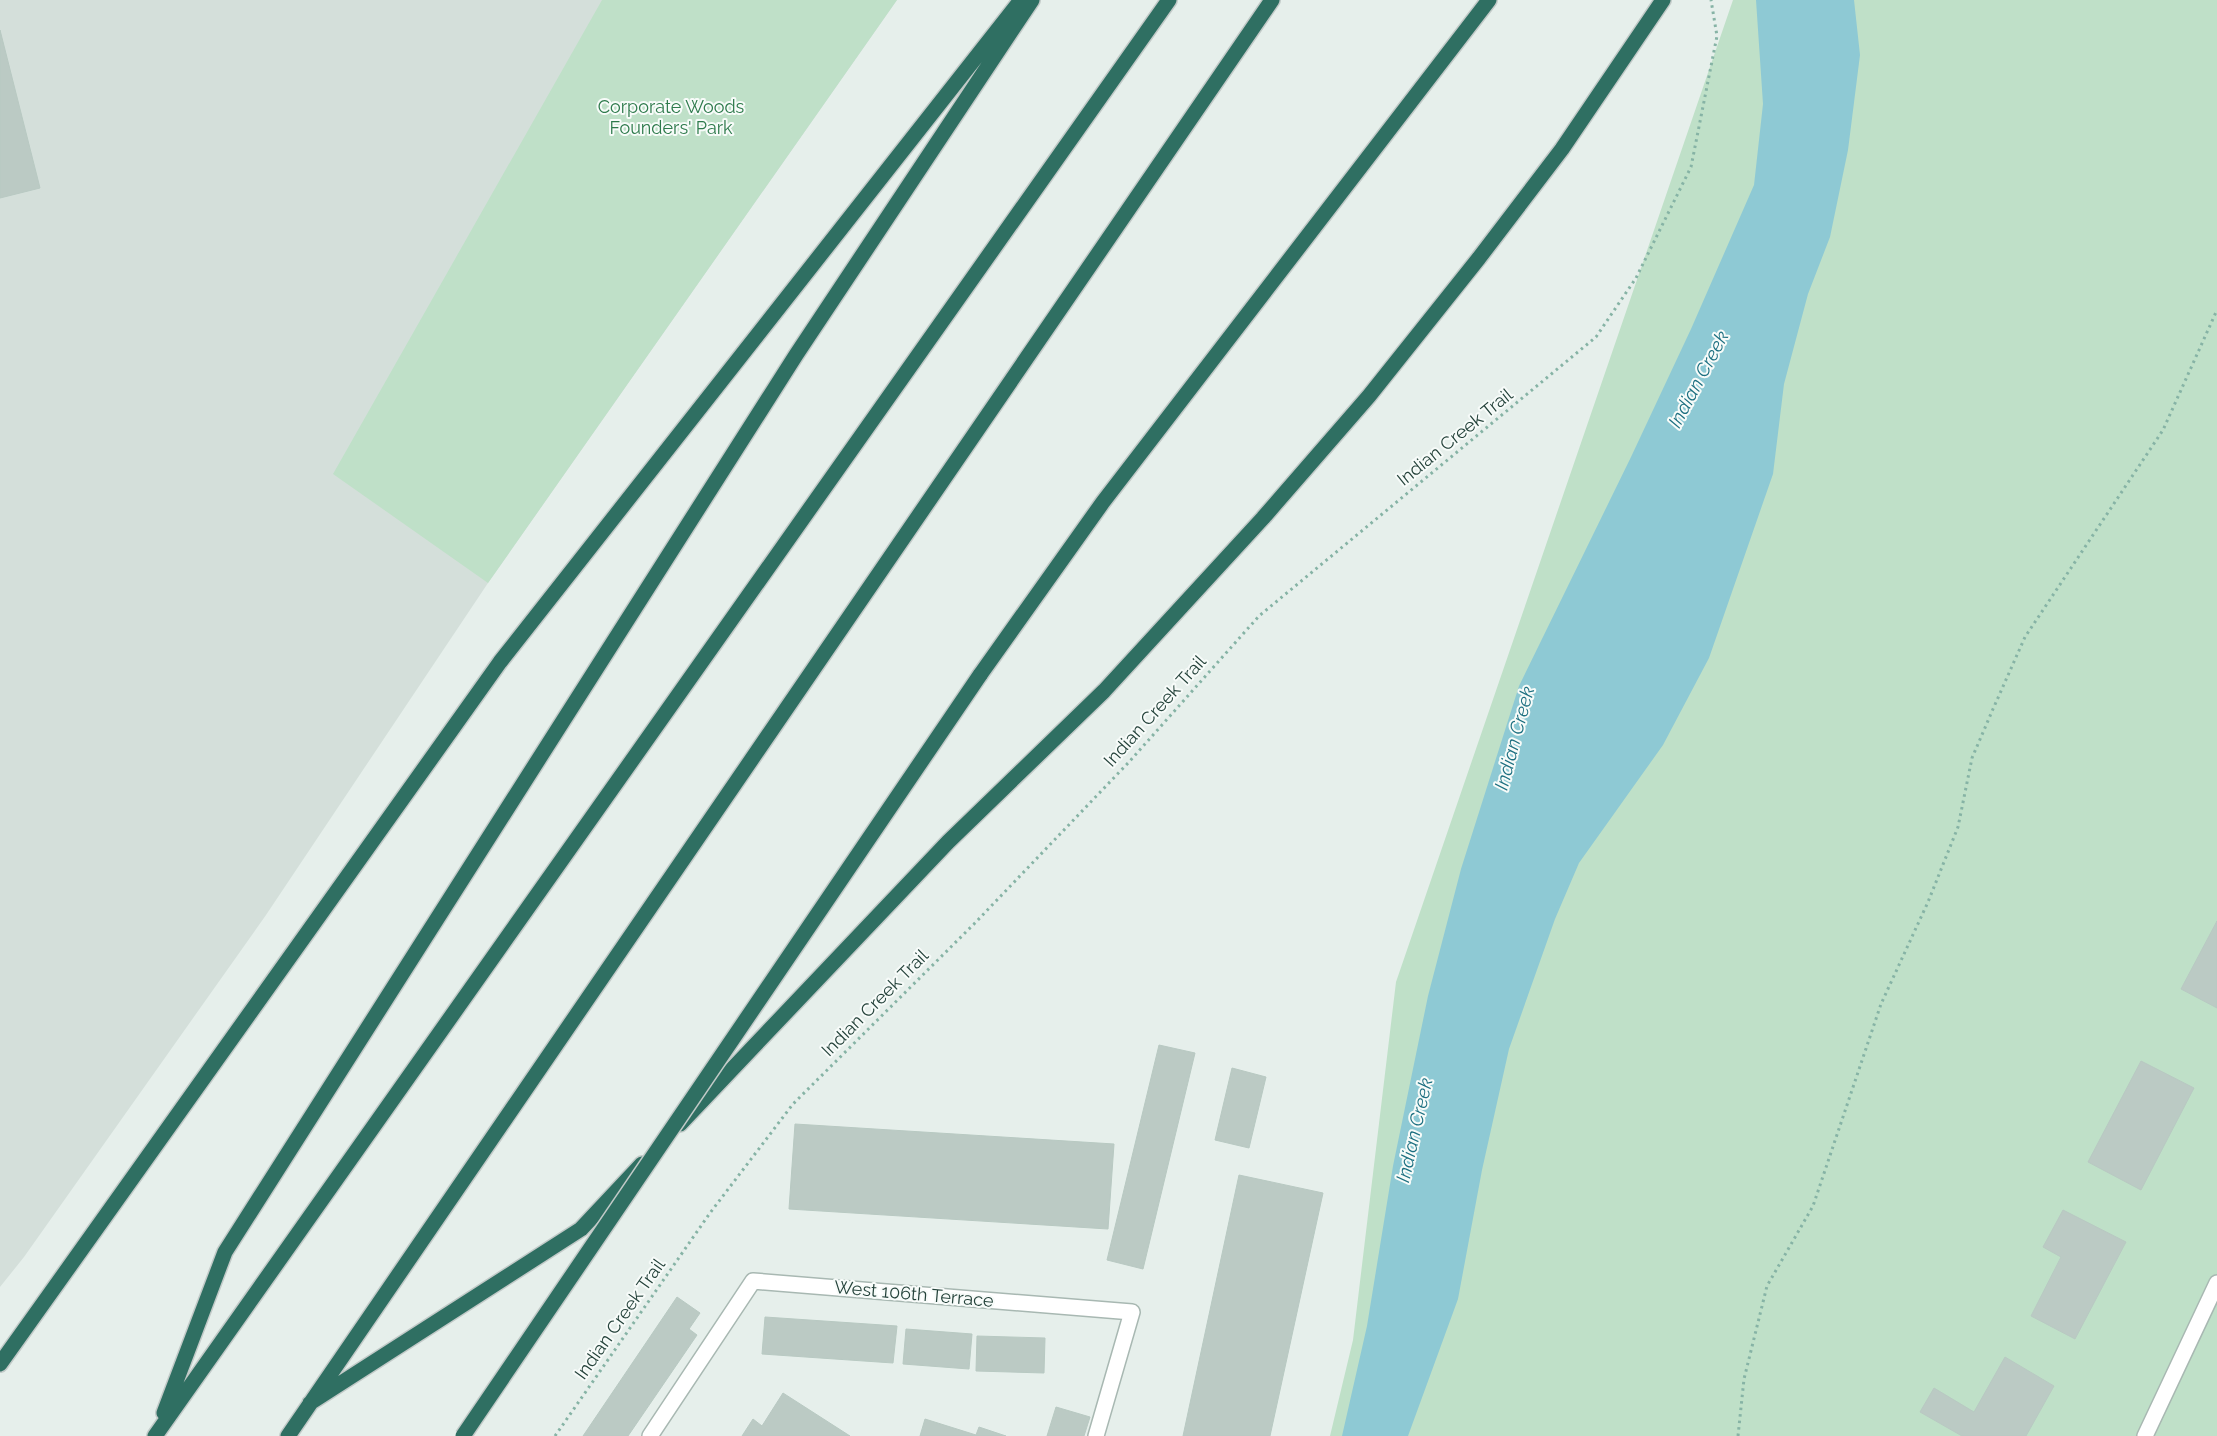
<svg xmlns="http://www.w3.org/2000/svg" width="2217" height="1436" font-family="Raleway,sans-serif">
  <rect width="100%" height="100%" fill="#e6efeb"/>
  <path fill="#d4dfda" d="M0,0H897L488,583L266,915L24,1257L0,1287Z"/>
  <path fill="#bfe0c8" d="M602,0H897L488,583L333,474Z
    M1733,0H2217V1436H1330L1353,1340L1396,982Z"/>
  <path fill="#8ec9d4" d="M1756,0H1854L1860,55L1848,150L1830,237L1808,294L1784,384L1773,474L1709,658L1663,745L1579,863L1555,919L1509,1049L1482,1170L1458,1299L1408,1436H1342L1367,1326L1393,1166L1428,996L1461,869L1519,686L1631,457L1691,329L1754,185L1763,104Z"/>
  <path fill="#bbcac4" stroke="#b8c9c2" d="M0,30L40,188L0,198Z
    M2217,921V1008L2181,989Z
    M1159,1045L1195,1053L1143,1269L1107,1260Z
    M2141,1061L2194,1088L2141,1190L2088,1162Z
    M1232,1068L1266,1077L1249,1148L1215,1140Z
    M795,1124L1114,1144L1108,1229L789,1209Z
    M1239,1175L1323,1193L1270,1436H1183Z
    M2063,1210L2126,1242L2075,1339L2031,1316L2061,1257L2043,1247Z
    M677,1297L700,1313L689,1329L697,1335L628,1436H583Z
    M765,1317L897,1326L893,1363L762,1354Z
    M906,1329L972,1334L969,1369L903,1364Z
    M977,1336L1045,1338L1044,1373L976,1371Z
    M2005,1357L2054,1386L2026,1436H1962L1920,1412L1934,1388L1974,1412Z
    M783,1393L850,1436H742L753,1419L762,1426Z
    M1056,1407L1090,1417L1084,1436H1047Z
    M925,1419L976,1435L979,1427L1006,1436H920Z"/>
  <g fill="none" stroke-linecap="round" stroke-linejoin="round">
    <defs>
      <path id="minor" d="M650,1436L753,1281L1132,1312L1096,1436
        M2145,1436L2217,1283"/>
      <path id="highway" d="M980,675L1103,502L1489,0
        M680,1124L948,842L1104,691L1263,518L1369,396L1479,258L1562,149L1663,0
        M0,1364L500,662L1021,0
        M310,1403L581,1229L642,1164
        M164,1413L225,1252L796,355L1032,0
        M155,1436L1169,0
        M288,1436L1272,0"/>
    </defs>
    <use href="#minor" stroke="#a8b8b2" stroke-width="18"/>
    <use href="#highway" stroke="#c2cac8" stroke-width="18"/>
    <path stroke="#86b3a5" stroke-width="3" stroke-dasharray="2.5 4" stroke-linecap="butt" d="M555,1436L710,1213L793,1104L974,924L1129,762L1259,616L1596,337L1636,278L1691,167L1717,36L1711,0
      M1738,1436L1744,1379L1767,1286L1813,1206L1881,1004L1928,902L1958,827L1972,758L1993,709L2025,637L2163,430L2217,310"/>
    <use href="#minor" stroke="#fff" stroke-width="15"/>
    <use href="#highway" stroke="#2f6f62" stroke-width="15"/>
    <defs>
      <path id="highway-bridge" d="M463,1436L980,675"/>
    </defs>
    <use href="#highway-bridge" stroke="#c2cac8" stroke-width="18" stroke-linecap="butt"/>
    <use href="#highway-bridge" stroke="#2f6f62" stroke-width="15"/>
  </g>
  <g text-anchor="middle" stroke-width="4" stroke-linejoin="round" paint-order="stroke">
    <g font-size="18" fill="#2d7a4b" stroke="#f7fbf9">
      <text x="671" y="113">Corporate Woods<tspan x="671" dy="21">Founders' Park</tspan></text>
    </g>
    <g font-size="18" fill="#24423a" stroke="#f7fbf9">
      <text transform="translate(1455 437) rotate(-39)" y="6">Indian Creek Trail</text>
      <text transform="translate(1155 711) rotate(-48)" y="6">Indian Creek Trail</text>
      <text transform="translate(875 1003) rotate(-45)" y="6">Indian Creek Trail</text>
      <text transform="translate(914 1294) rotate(5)" y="6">West 106th Terrace</text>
      <text transform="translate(620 1319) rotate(-55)" y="6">Indian Creek Trail</text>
    </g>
    <g font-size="19" font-style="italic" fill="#1c6f80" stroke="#f7fbf9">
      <text transform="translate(1698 379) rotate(-62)" y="7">Indian Creek</text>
      <text transform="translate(1514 738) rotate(-75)" y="7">Indian Creek</text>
      <text transform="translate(1414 1130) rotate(-77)" y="7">Indian Creek</text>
    </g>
  </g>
</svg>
